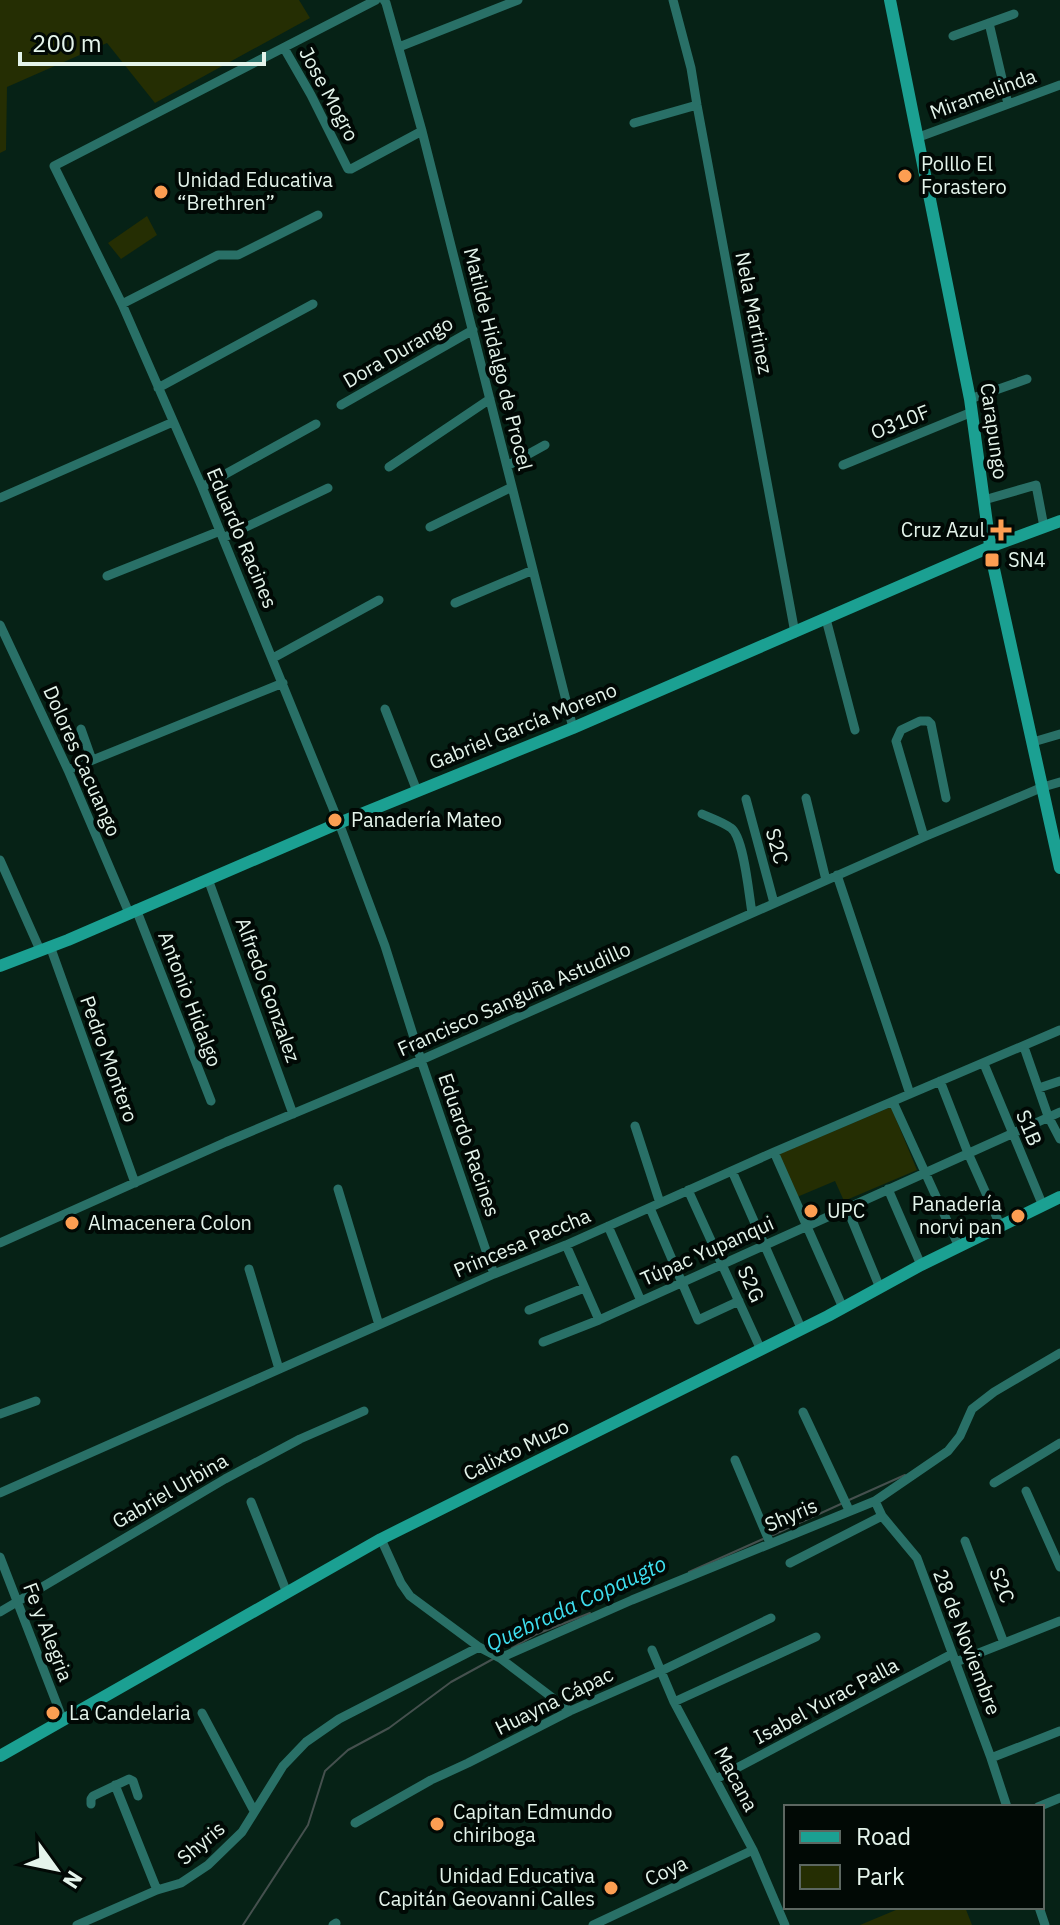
<svg xmlns="http://www.w3.org/2000/svg" width="1060" height="1925" font-family="'IBM Plex Sans',sans-serif">
  <rect width="100%" height="100%" fill="#062216"/>
  <path fill="#252e03" d="M0,0H299L310,18L155,103L107,43L7,87L6,150L0,153Z
    M147,216L157,235L121,259L108,243Z
    M891,1107L917,1170L844,1201L835,1181L797,1197L779,1154Z
    M903,1907H965L972,1925H860Z"/>
  <g fill="none" stroke-linecap="round" stroke-linejoin="round">
    <path stroke="#45504e" stroke-width="2" d="M849,1500L905,1475
      M773,1535L843,1503
      M689,1572L763,1539
      M512,1648L537,1634L590,1613
      M243,1925L308,1825L325,1771L348,1750L389,1728L451,1682L493,1659"/>
    <path stroke="#297067" stroke-width="9" d="M376,0L54,166L122,304L202,487L339,823L385,946L421,1060L494,1274
      M384,0L386,3L422,131L573,728
      M673,0L691,68L697,105L795,633
      M989,23L1008,104
      M953,36L1014,14
      M399,47L518,0
      M284,48L311,95L348,169H351L422,131
      M634,123L697,105
      M919,137L1060,85
      M122,304L218,255H238L318,215
      M158,388L313,304
      M970,399L1027,379
      M341,405L473,330
      M843,465L972,412
      M507,466L545,445
      M389,467L490,399
      M202,487L316,424
      M0,498L173,422
      M984,500L1036,485L1044,527
      M430,527L512,487
      M223,538L328,488
      M107,576L220,531
      M455,603L533,570
      M826,619L855,730
      M0,625L68,770L129,913
      M273,658L379,600
      M385,709L417,791
      M81,729L92,760
      M1033,742L1060,734
      M68,770L283,683
      M806,798L826,880
      M746,799L774,903
      M702,814C711,818 723,822 731,828C744,837 749,896 752,913
      M924,837L896,741L901,730L920,721H928L931,724L946,798
      M0,860L40,950
      M837,875L910,1094
      M208,879L293,1114
      M136,909L211,1101
      M50,946L135,1183
      M1024,1047L1048,1116L1060,1139
      M984,1064L1043,1206
      M940,1081L968,1153L1001,1227
      M1039,1088L1060,1081
      M893,1102L959,1247
      M635,1126L660,1203
      M774,1152L843,1308
      M732,1171L801,1328
      M338,1189L379,1325
      M888,1189L921,1265
      M688,1190L761,1350
      M650,1208L698,1320L739,1301
      M847,1208L880,1288
      M608,1226L641,1301
      M0,1243L226,1142L421,1060L924,837L1043,787L1060,782
      M566,1245L599,1320
      M249,1269L279,1369
      M529,1310L584,1288
      M543,1342L599,1320L1060,1112
      M803,1412L849,1510
      M0,1414L36,1401
      M735,1460L770,1543
      M994,1483L1060,1443
      M1026,1491L1060,1567
      M0,1493L494,1274L566,1245L774,1152L1060,1030
      M875,1501L882,1516L917,1558L991,1758L1007,1807
      M251,1502L287,1593
      M381,1539L401,1583L410,1596L479,1647L500,1658L570,1711
      M965,1541L1004,1643
      M0,1557L63,1720
      M790,1563L882,1516
      M0,1612L225,1479L300,1439L364,1411
      M652,1650L674,1702L753,1850L785,1925
      M500,1658L632,1600L875,1501L948,1451L960,1436L972,1409L994,1392L1060,1353
      M956,1662L1060,1621
      M674,1702L816,1637
      M202,1713L254,1811
      M991,1758L1060,1731
      M716,1779L952,1654
      M115,1785L157,1890
      M91,1804V1799L93,1796L129,1779L133,1781L138,1796
      M1038,1807L1060,1798
      M355,1823L431,1780L468,1763L570,1711L661,1671L771,1618
      M1039,1907L1045,1925
      M77,1925L157,1890L181,1883L208,1865L242,1832L283,1766L306,1742L339,1719L479,1647
      M333,1925L336,1923
      M593,1925L753,1850"/>
    <path stroke="#1ba092" stroke-width="12" d="M890,0L970,399L992,560L1060,868
      M0,966L68,940L339,823L573,728L990,547L1060,521
      M0,1756L381,1539L828,1316L921,1265L1060,1197"/>
  </g>
  <g fill="#fc9e52" stroke="#010905" stroke-width="3">
    <circle cx="905" cy="176" r="8"/>
    <circle cx="161" cy="192" r="8"/>
    <path d="M997 518h8v8h8v8h-8v8h-8v-8h-8v-8h8z"/>
    <rect x="984" y="552" width="16" height="16" rx="4"/>
    <circle cx="335" cy="820" r="8"/>
    <circle cx="811" cy="1211" r="8"/>
    <circle cx="1018" cy="1216" r="8"/>
    <circle cx="72" cy="1223" r="8"/>
    <circle cx="53" cy="1713" r="8"/>
    <circle cx="437" cy="1824" r="8"/>
    <circle cx="611" cy="1888" r="8"/>
  </g>
  <g text-anchor="middle" stroke-width="8" stroke-linejoin="round" paint-order="stroke">
    <g font-size="20" fill="#e4f4eb" stroke="#010905">
      <text transform="translate(329 94) rotate(62)" y="7">Jose Mogro</text>
      <text transform="translate(983 94) rotate(-20)" y="7">Miramelinda</text>
      <text transform="translate(754 313) rotate(79)" y="7">Nela Martinez</text>
      <text transform="translate(398 352) rotate(-30)" y="7">Dora Durango</text>
      <text transform="translate(498 359) rotate(76)" y="7">Matilde Hidalgo de Procel</text>
      <text transform="translate(900 422) rotate(-22)" y="7">O310F</text>
      <text transform="translate(994 431) rotate(82)" y="7">Carapungo</text>
      <text transform="translate(242 538) rotate(67)" y="7">Eduardo Racines</text>
      <text transform="translate(523 726) rotate(-22)" y="7">Gabriel García Moreno</text>
      <text transform="translate(82 761) rotate(66)" y="7">Dolores Cacuango</text>
      <text transform="translate(777 846) rotate(75)" y="7">S2C</text>
      <text transform="translate(268 990) rotate(70)" y="7">Alfredo Gonzalez</text>
      <text transform="translate(190 999) rotate(69)" y="7">Antonio Hidalgo</text>
      <text transform="translate(514 999) rotate(-24)" y="7">Francisco Sanguña Astudillo</text>
      <text transform="translate(109 1059) rotate(70)" y="7">Pedro Montero</text>
      <text transform="translate(1029 1128) rotate(67)" y="7">S1B</text>
      <text transform="translate(469 1145) rotate(71)" y="7">Eduardo Racines</text>
      <text transform="translate(522 1243) rotate(-23)" y="7">Princesa Paccha</text>
      <text transform="translate(707 1251) rotate(-24)" y="7">Túpac Yupanqui</text>
      <text transform="translate(751 1284) rotate(66)" y="7">S2G</text>
      <text transform="translate(516 1450) rotate(-26)" y="7">Calixto Muzo</text>
      <text transform="translate(170 1491) rotate(-30)" y="7">Gabriel Urbina</text>
      <text transform="translate(791 1515) rotate(-23)" y="7">Shyris</text>
      <text transform="translate(1002 1585) rotate(69)" y="7">S2C</text>
      <text transform="translate(48 1632) rotate(69)" y="7">Fe y Alegria</text>
      <text transform="translate(967 1642) rotate(69)" y="7">28 de Noviembre</text>
      <text transform="translate(554 1701) rotate(-26)" y="7">Huayna Cápac</text>
      <text transform="translate(826 1701) rotate(-28)" y="7">Isabel Yurac Palla</text>
      <text transform="translate(736 1779) rotate(62)" y="7">Macana</text>
      <text transform="translate(201 1843) rotate(-40)" y="7">Shyris</text>
      <text transform="translate(666 1871) rotate(-25)" y="7">Coya</text>
    </g>
    <g font-size="20" fill="#e4f4eb" stroke="#010905" text-anchor="start">
      <text x="921" y="171">Polllo El<tspan x="921" dy="23">Forastero</tspan></text>
      <text x="177" y="187">Unidad Educativa<tspan x="177" dy="23">“Brethren”</tspan></text>
      <text x="985" y="537" text-anchor="end">Cruz Azul</text>
      <text x="1008" y="567">SN4</text>
      <text x="351" y="827">Panadería Mateo</text>
      <text x="1002" y="1211" text-anchor="end">Panadería<tspan x="1002" dy="23">norvi pan</tspan></text>
      <text x="827" y="1218">UPC</text>
      <text x="88" y="1230">Almacenera Colon</text>
      <text x="69" y="1720">La Candelaria</text>
      <text x="453" y="1819">Capitan Edmundo<tspan x="453" dy="23">chiriboga</tspan></text>
      <text x="595" y="1883" text-anchor="end">Unidad Educativa<tspan x="595" dy="23">Capitán Geovanni Calles</tspan></text>
    </g>
    <g font-size="22" font-style="italic" fill="#3edeee" stroke="#010905">
      <text transform="translate(576 1603) rotate(-25)" y="8">Quebrada Copaugto</text>
    </g>
  </g>
  <rect x="784" y="1805" width="260" height="104" fill="#010905" stroke="#5c6761" stroke-width="2"/>
  <rect x="800" y="1831" width="40" height="12" fill="#1ba092" stroke="#5c6761" stroke-width="2"/>
  <text x="856" y="1845" font-size="24" fill="#e4f4eb">Road</text>
  <rect x="800" y="1865" width="40" height="24" fill="#252e03" stroke="#5c6761" stroke-width="2"/>
  <text x="856" y="1885" font-size="24" fill="#e4f4eb">Park</text>
  <g transform="translate(56 1869) rotate(123)" stroke="#010905" stroke-width="6" paint-order="stroke">
  <path d="M0-6L14 30L0 20L-14 30Z" fill="#e4f4eb"/>
  <text y="-12" font-size="22" font-weight="bold" text-anchor="middle" fill="#e4f4eb">N</text>
  </g>
  <path d="M20 52v12h244v-12" fill="none" stroke="#e4f4eb" stroke-width="4"/>
  <text x="32" y="52" font-size="24" fill="#e4f4eb" stroke="#010905" stroke-width="6" paint-order="stroke">200 m</text>
</svg>
